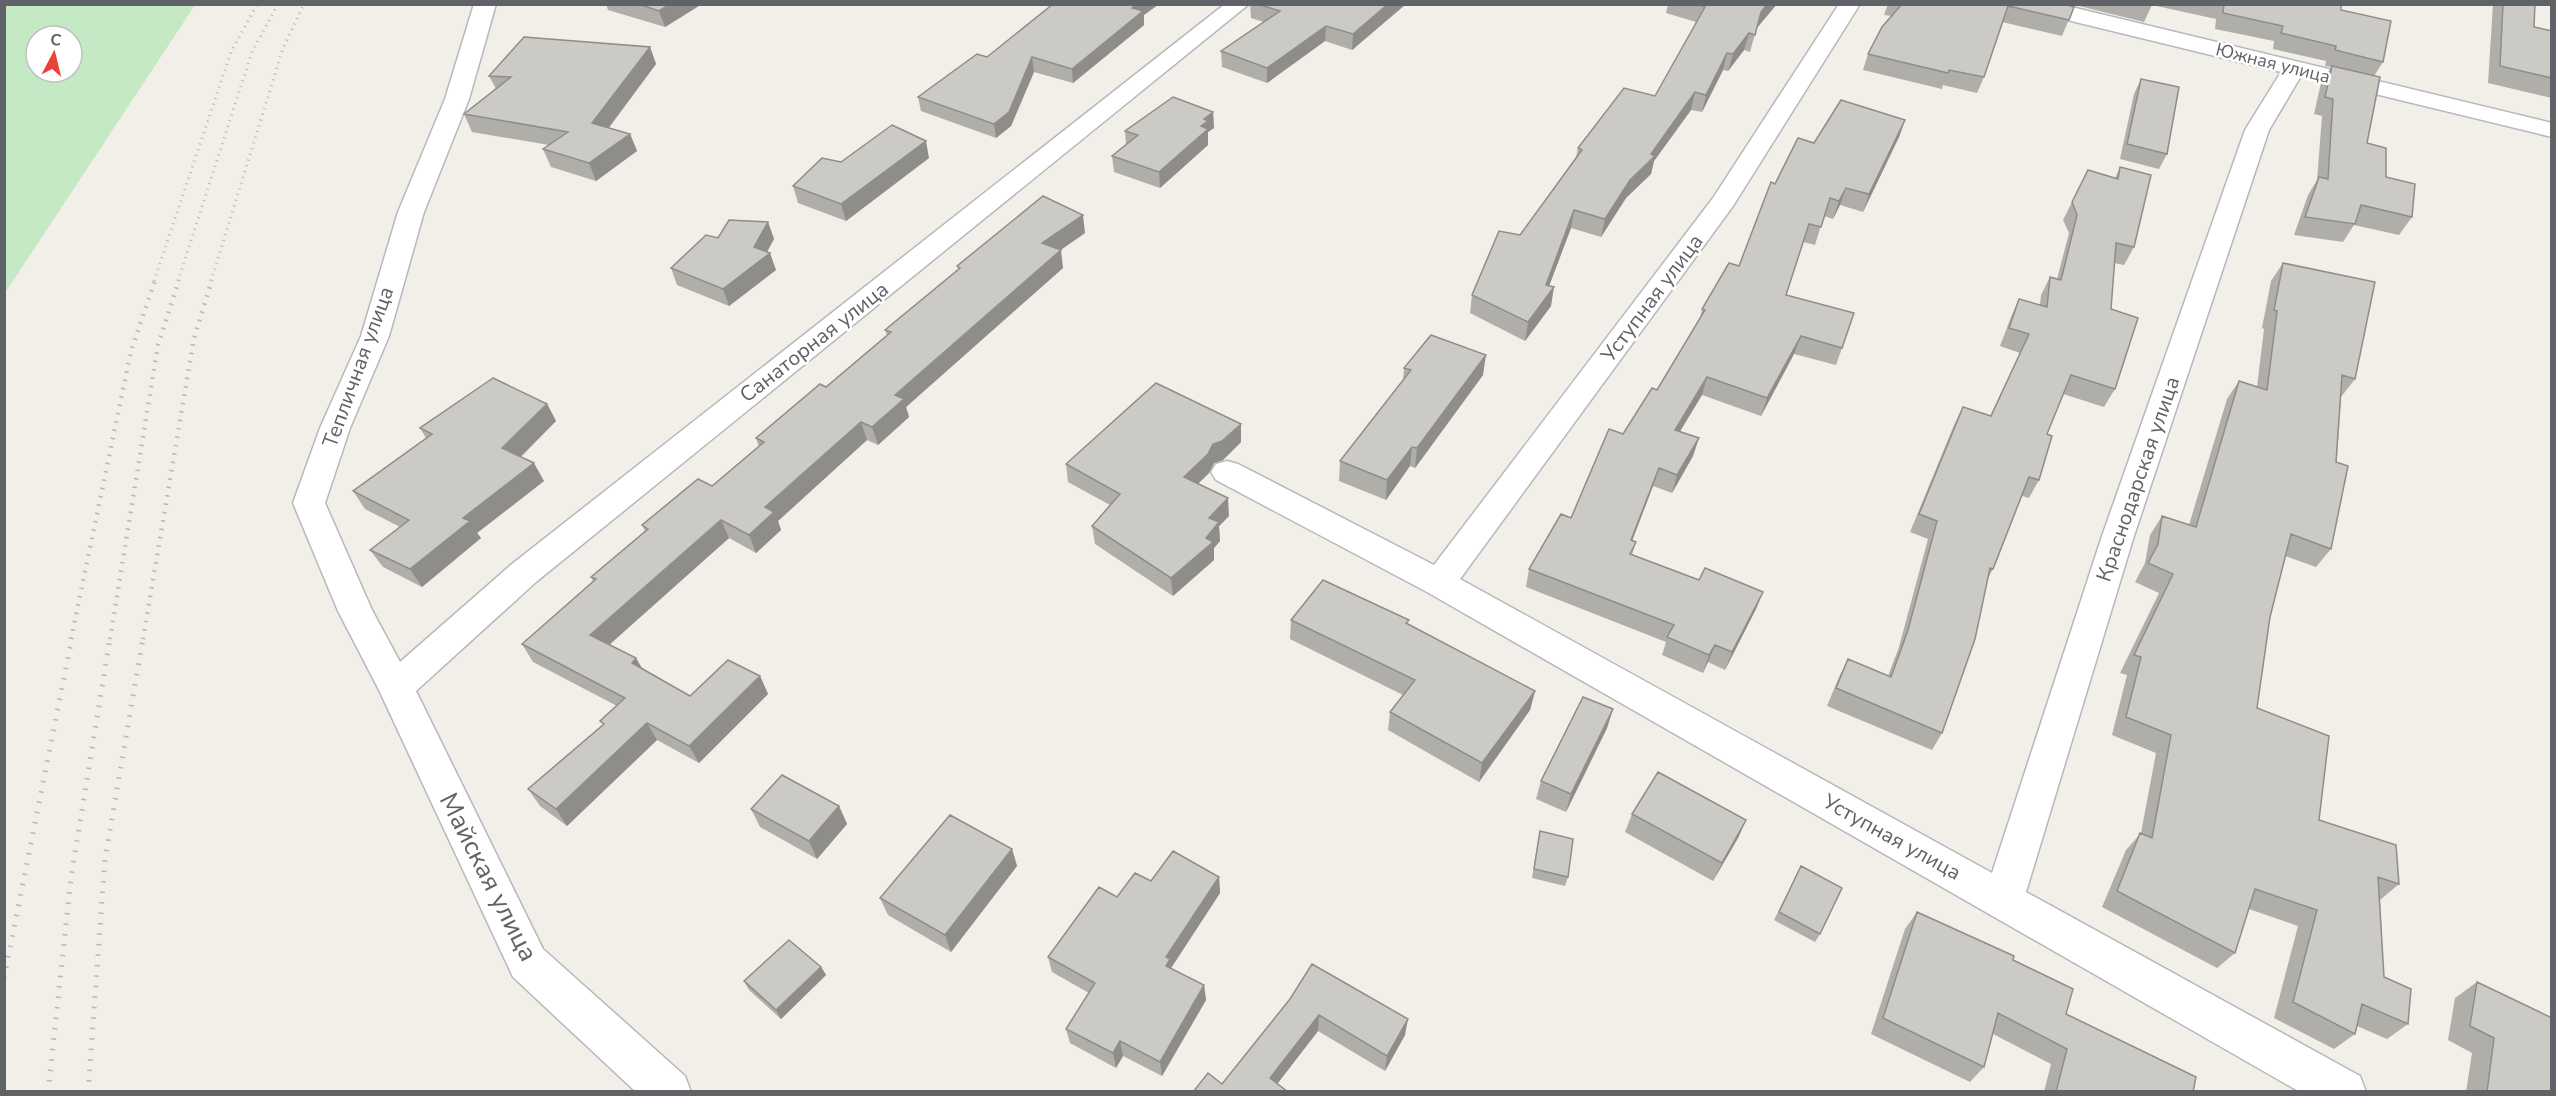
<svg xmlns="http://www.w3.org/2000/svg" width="2556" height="1096" font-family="'Nunito Sans',sans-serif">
  <rect width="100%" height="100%" fill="#f1efe8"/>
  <path fill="#c5e8c5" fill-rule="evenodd" d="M5,4L195,5L5,293L4,5ZM36,36H72V72H36Z"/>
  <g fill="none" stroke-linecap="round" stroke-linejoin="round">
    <defs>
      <path id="minor" d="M474,4H496L469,99L424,212L389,336L350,428L325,503L372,610L400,662L512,564L1225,4H1249L536,582L416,691L543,949L685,1076L691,1092H636L513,977L379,690L338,611L293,503L320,428L361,336L398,212L445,99Z
        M1839,4H1860L1733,206L1460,579L1992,873L2101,539L2245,130L2281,72L2022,9L2020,4H2059L2552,123V137L2301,76L2269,130L2133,539L2026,892L2360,1076L2366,1092H2300L1427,592L1216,480L1211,472L1216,464L1227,461L1238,464L1434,565L1713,198Z"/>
    </defs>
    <use href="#minor" stroke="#b5b8bc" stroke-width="3"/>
    <use href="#minor" fill="#fff" fill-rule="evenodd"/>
    <path stroke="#b6b7b8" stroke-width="3" stroke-dasharray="1 5" stroke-linecap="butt" d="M154,281L231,52L257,4
      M178,281L252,52L278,4
      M211,281L283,48L304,4"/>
    <path stroke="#b6b7b8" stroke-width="4.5" stroke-dasharray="1.5 7" stroke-linecap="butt" d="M71,639L131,351L155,280
      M110,639L158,345L179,280
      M143,639L194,338L212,280"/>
    <path stroke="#b6b7b8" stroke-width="5" stroke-dasharray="1.5 9" stroke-linecap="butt" d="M4,978L72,638
      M48,1092L71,878L110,638
      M88,1092L105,859L143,638"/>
  </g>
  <path fill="#afaea9" d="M606,4H702L665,27L608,10Z
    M1050,4H1159L1144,15V25L1073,83L1034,72L1011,126L996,138L921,111L918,97L987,57L1050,7Z
    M1250,4H1406L1352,50L1325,41L1267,83L1222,67L1221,51L1264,22L1251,18Z
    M1668,4H1777L1756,29L1750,52L1744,50L1728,71L1723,70L1702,112L1691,110L1654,161L1651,174L1626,198L1601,237L1571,228L1549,286L1551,306L1525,341L1470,313L1472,295L1520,235L1576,157L1578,148L1655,96L1696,22L1666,13Z
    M1888,4H2064L2074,7L2062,36L2002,22L1984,77L1977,93L1943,85L1942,89L1863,70L1868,54L1892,16L1884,15Z
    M2071,4H2341V10L2383,62L2374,76L2367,143L2386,177L2412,217L2399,235L2354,225L2343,242L2294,235L2308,195L2317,180L2322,116L2314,114L2321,83L2331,67L2325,66L2326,61L2273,49L2274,41L2215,29L2216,19L2152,5L2144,22Z
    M2493,4H2535L2534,27L2552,31V98L2488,83Z
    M650,47L656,64L609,128L630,134L637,151L596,181L551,167L543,149L549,145L472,132L464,114L496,89L489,76Z
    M2141,79L2167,154L2159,169L2120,159L2134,94Z
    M1213,112L1214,128L1208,132V145L1160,188L1114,172L1112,156L1126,145L1125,131Z
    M1905,120L1899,137L1863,212L1840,205L1833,219L1824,216L1815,245L1803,242L1786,295L1842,348L1836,365L1794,354L1761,416L1702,395L1680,431L1693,456L1672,493L1653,486L1632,540L1636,542L1632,555L1699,580L1763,592L1756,609L1725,670L1708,662L1703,673L1662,655L1666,642L1526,587L1529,569L1571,518L1623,434L1657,390L1700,319L1702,309L1739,266L1775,184L1814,143Z
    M929,158L846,221L798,203L793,186L841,162Z
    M2120,167L2134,247L2124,265L2114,263L2111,309L2115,389L2104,407L2063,394L2047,434L2039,480L2029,498L2022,496L1993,569L1988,578L1942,733L1932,750L1827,706L1839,677L1848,659L1888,676L1899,647L1928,539L1910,532L1954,425L1963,407L1990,416L2020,353L2000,346L2011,317L2019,299L2040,305L2041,295L2050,277L2057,279L2069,233L2063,220L2088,170L2115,178Z
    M768,222L774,239L767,252L776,270L729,306L677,285L671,268L718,238Z
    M1085,233L1060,250L1063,268L906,407L909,417L878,445L867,440L778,521L781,530L756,553L729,538L609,645L636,658L642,668L690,696L760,676L768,694L699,763L657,740L567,826L540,806L528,789L603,725L600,721L617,706L533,662L522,644L593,581L591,577L645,531L642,525L712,486L759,447L756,438L826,387L887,335L885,330L958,270L957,266Z
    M2283,263L2355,379L2341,397L2331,549L2316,567L2285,556L2270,617L2257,708L2319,820L2399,884L2380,900L2384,977L2408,1024L2387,1039L2357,1026L2355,1034L2334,1049L2274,1018L2298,926L2249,909L2235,953L2217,968L2102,907L2126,850L2141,833L2156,753L2112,735L2127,675L2120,673L2159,593L2135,582L2145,563L2150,535L2162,516L2189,525L2227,399L2239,381L2257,387L2264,329L2262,328L2271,281Z
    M1404,368L1483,375L1415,468L1410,466L1386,500L1339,481L1340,461L1403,381Z
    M547,404L556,421L521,457L544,481L477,533L481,538L422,587L383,567L370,550L400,527L365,509L353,491L426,438L420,428Z
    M1241,424V442L1223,460L1214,463L1209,473L1198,484L1229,516L1219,526L1220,541L1214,548V560L1173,596L1095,544L1092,526L1110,505L1068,482L1066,464Z
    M1291,620L1408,624L1535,691L1530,710L1479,782L1388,730L1390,712L1403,695L1290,639Z
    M1613,709L1607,728L1566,812L1536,799L1541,781Z
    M839,806L847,824L817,859L760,827L751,809Z
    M1632,814L1746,820L1738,838L1713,881L1625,832Z
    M1540,831L1568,877L1565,886L1532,878L1538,840Z
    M1012,849L1017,866L951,952L888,915L880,898Z
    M1801,866L1820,934L1815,942L1774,920Z
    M1219,877L1220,893L1171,968V969L1204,985L1206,1000L1162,1076L1123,1056L1116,1068L1070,1043L1066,1029L1089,993L1052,972L1048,957L1117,897Z
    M1917,912L2013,960L2066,1014L2193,1092H2044L2051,1064L1993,1034L1984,1067L1970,1082L1871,1034L1905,929Z
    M821,967L826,975L781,1019L749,990L744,981Z
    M2477,982L2552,1092H2466L2472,1053L2448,1040L2455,998Z
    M1290,999L1405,1035L1385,1071L1318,1031L1277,1084L1193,1092L1222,1084Z"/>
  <path fill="#8f8d8a" d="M670,4H702L665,27L659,11Z
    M1137,4H1159L1144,15V25L1073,83L1072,69L1132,8Z
    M1388,4H1406L1352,50L1353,34Z
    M1767,4H1777L1756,29L1750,52L1761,12Z
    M1326,26L1325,41L1267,83V68Z
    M1749,33L1744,50L1728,71L1733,54Z
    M650,47L656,64L599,140L592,123Z
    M1727,53L1723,70L1702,112L1706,95Z
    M1032,57L1034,72L1011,126L996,138L994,124Z
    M1695,92L1691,110L1654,161L1651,174L1626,198L1601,237L1605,219L1630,180L1651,154Z
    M1213,112L1214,128L1208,132V145L1160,188L1159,172L1201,126L1204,119Z
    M1905,120L1899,137L1863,212L1869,194Z
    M630,134L637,151L596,181L589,163Z
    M926,141L929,158L846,221L841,204Z
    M1846,188L1840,205L1833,219L1839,201Z
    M1574,210L1571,228L1543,302L1554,287L1551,306L1525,341L1528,322L1546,285Z
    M1083,215L1085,233L1045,261L1042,243Z
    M768,222L774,239L763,259L770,253L776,270L729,306L723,289L754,247Z
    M1061,250L1063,268L906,407L909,417L878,445L872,427L895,395Z
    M1801,336L1794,354L1761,416L1767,398Z
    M1486,355L1483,375L1415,468L1417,448Z
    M1707,377L1702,395L1670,448L1675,430Z
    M547,404L556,421L512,465L502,448Z
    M861,422L867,440L778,521L781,530L756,553L749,535L765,507Z
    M1241,424V442L1223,460L1214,463L1209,473L1185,496L1184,477L1213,444Z
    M1699,438L1693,456L1672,493L1677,475Z
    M1412,447L1410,466L1386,500L1387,480Z
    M534,463L544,481L477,533L481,538L422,587L410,569L463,518Z
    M1659,468L1653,486L1626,557L1631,540Z
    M1228,498L1229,516L1219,526L1220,541L1214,548V560L1173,596L1171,578L1206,538L1209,518Z
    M721,520L729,538L600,653L590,635Z
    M1763,592L1756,609L1725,670L1732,652Z
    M1715,645L1708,662L1703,673L1709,655Z
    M636,658L646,676L632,663Z
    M760,676L768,694L699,763L689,746Z
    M1535,691L1530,710L1479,782L1482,763Z
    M1613,709L1607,728L1566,812L1571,794Z
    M647,723L657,740L567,826L556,809Z
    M839,806L847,824L817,859L809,841Z
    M1746,820L1738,838L1713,881L1722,863Z
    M1012,849L1017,866L951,952L945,935Z
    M1219,877L1220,893L1171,968L1172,975L1168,982L1166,957Z
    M821,967L826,975L781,1019L776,1010Z
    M1204,985L1206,1000L1162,1076L1160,1062Z
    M1319,1015L1318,1031L1271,1092L1270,1078Z
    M1408,1019L1405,1035L1385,1071L1387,1056Z
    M1120,1041L1123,1056L1116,1068L1113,1053Z"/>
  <path fill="#cccac5" stroke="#8f8d8a" stroke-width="1.5" d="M638,4H670L659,11Z
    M1053,4H1137L1132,8L1143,11L1072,69L1032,57L1009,112L994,124L918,97L977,54L987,57Z
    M1257,4H1388L1353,34L1326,26L1267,68L1221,51L1280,11Z
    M1697,4H1767L1761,12L1755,35L1749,33L1733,54L1727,53L1706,95L1695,92L1651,154L1655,156L1630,180L1605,219L1574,210L1546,285L1554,287L1528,322L1472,295L1499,231L1520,235L1582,150L1578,148L1624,88L1655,96L1705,7Z
    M1902,4H2064L2074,7L2069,20L2008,6L1984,77L1949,70L1948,73L1868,54L1882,27Z
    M2224,4H2341V10L2391,21L2383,62L2335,50L2336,46L2281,33L2283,26L2223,13Z
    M2503,4H2535L2534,27L2552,31V78L2500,66Z
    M524,37L650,47L592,123L630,134L589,163L543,149L568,132L464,114L511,77L489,76Z
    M2332,66L2380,77L2367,143L2386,148V177L2415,184L2412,217L2361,205L2355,224L2305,217L2319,177L2328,179L2333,99L2325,97Z
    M2141,79L2179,87L2167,154L2127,144Z
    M1173,97L1213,112L1204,119L1208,121L1201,126L1208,129L1159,172L1112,156L1138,135L1125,131Z
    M1841,100L1905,120L1869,194L1846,188L1839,201L1830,198L1821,227L1809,224L1786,295L1854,313L1842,348L1801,336L1767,398L1707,377L1675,430L1699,438L1677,475L1659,468L1631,540L1636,542L1630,554L1699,580L1705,568L1763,592L1732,652L1715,645L1709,655L1667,637L1674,625L1529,569L1561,514L1571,518L1609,429L1623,434L1652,388L1657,390L1705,310L1702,309L1729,263L1739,266L1771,182L1775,184L1798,138L1814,143Z
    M892,125L926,141L841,204L793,186L822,158L841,162Z
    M2120,167L2151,175L2134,247L2116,243L2111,309L2138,318L2115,389L2071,375L2047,434L2052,436L2039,480L2029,477L1993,569L1990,568L1975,639L1942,733L1836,688L1848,659L1891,677L1908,630L1937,521L1919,514L1963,407L1991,416L2029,334L2009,328L2019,299L2047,307L2050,277L2061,280L2077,215L2072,202L2088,170L2118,179Z
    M1043,196L1083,215L1042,243L1061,250L895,395L904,399L872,427L861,422L765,507L774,512L749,535L721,520L590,635L636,658L632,663L690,696L728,660L760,676L689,746L647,723L556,809L528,789L604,724L600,721L625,698L522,644L596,579L591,577L648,529L642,525L698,479L712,486L764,442L756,438L820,384L826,387L891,332L885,330L960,268L957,266Z
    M729,220L768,222L754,247L770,253L723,289L671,268L706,235L718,238Z
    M2283,263L2375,282L2355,379L2342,375L2336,462L2348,466L2331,549L2291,534L2270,617L2257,708L2329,736L2319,820L2396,845L2399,884L2378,877L2384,977L2411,989L2408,1024L2362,1004L2355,1034L2293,1002L2317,910L2255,889L2235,953L2117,891L2140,833L2152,838L2171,735L2126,717L2141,657L2134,655L2173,574L2148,563L2158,544L2162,516L2196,527L2239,381L2267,390L2277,311L2274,310Z
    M1431,335L1486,355L1417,448L1412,447L1387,480L1340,461L1411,370L1404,368Z
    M493,378L547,404L502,448L534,463L463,518L470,521L410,569L370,550L409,520L353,491L432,434L420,428Z
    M1156,383L1241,424L1222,441L1213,444L1208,454L1184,477L1228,498L1209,518L1219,522L1206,538L1213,542L1171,578L1092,526L1120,494L1066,464Z
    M1323,580L1409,620L1406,623L1535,691L1482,763L1390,712L1415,680L1291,620Z
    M1583,697L1613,709L1571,794L1541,781Z
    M1658,772L1746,820L1722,863L1632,814Z
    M782,775L839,806L809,841L751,809Z
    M950,815L1012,849L945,935L880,898Z
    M1540,831L1573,839L1568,877L1534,869Z
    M1173,851L1219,877L1166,957L1170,959L1166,966L1204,985L1160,1062L1120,1041L1113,1053L1066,1029L1095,983L1048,957L1099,887L1117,897L1135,873L1151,881Z
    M1801,866L1842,888L1820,934L1779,912Z
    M1917,912L2014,956L2013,960L2073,989L2066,1014L2196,1077L2193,1092H2056L2067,1049L1998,1013L1984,1067L1883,1018Z
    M789,940L821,967L776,1010L744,981Z
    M1312,964L1408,1019L1387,1056L1319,1015L1270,1078L1288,1092H1193L1208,1073L1222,1084L1290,999Z
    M2477,982L2552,1018V1092H2487L2494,1038L2470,1026Z"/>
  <g text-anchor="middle" stroke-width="5" stroke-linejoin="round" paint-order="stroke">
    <g font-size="18" fill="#5f6368" stroke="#fff">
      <text transform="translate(2273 63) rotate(14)" y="6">Южная улица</text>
    </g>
    <g font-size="21" fill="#5f6368" stroke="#fff">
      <text transform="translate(1652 298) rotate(-53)" y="7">Уступная улица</text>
      <text transform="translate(814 342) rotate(-38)" y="7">Санаторная улица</text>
      <text transform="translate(358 367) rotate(-70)" y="7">Тепличная улица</text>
      <text transform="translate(2138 479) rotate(-71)" y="7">Краснодарская улица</text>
      <text transform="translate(1892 837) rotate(29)" y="7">Уступная улица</text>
    </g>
    <g font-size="26" fill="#5f6368" stroke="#fff">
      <text transform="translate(489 877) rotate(63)" y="9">Майская улица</text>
    </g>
  </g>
  <rect width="2556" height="1096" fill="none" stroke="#5f6368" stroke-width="12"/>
  <g transform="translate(54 54) rotate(7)"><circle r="28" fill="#ffffff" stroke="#bfc1c3" stroke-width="1.5"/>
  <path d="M0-4.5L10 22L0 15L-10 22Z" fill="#ea4335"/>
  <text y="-9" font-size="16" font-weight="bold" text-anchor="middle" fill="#5f6368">С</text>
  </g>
</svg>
